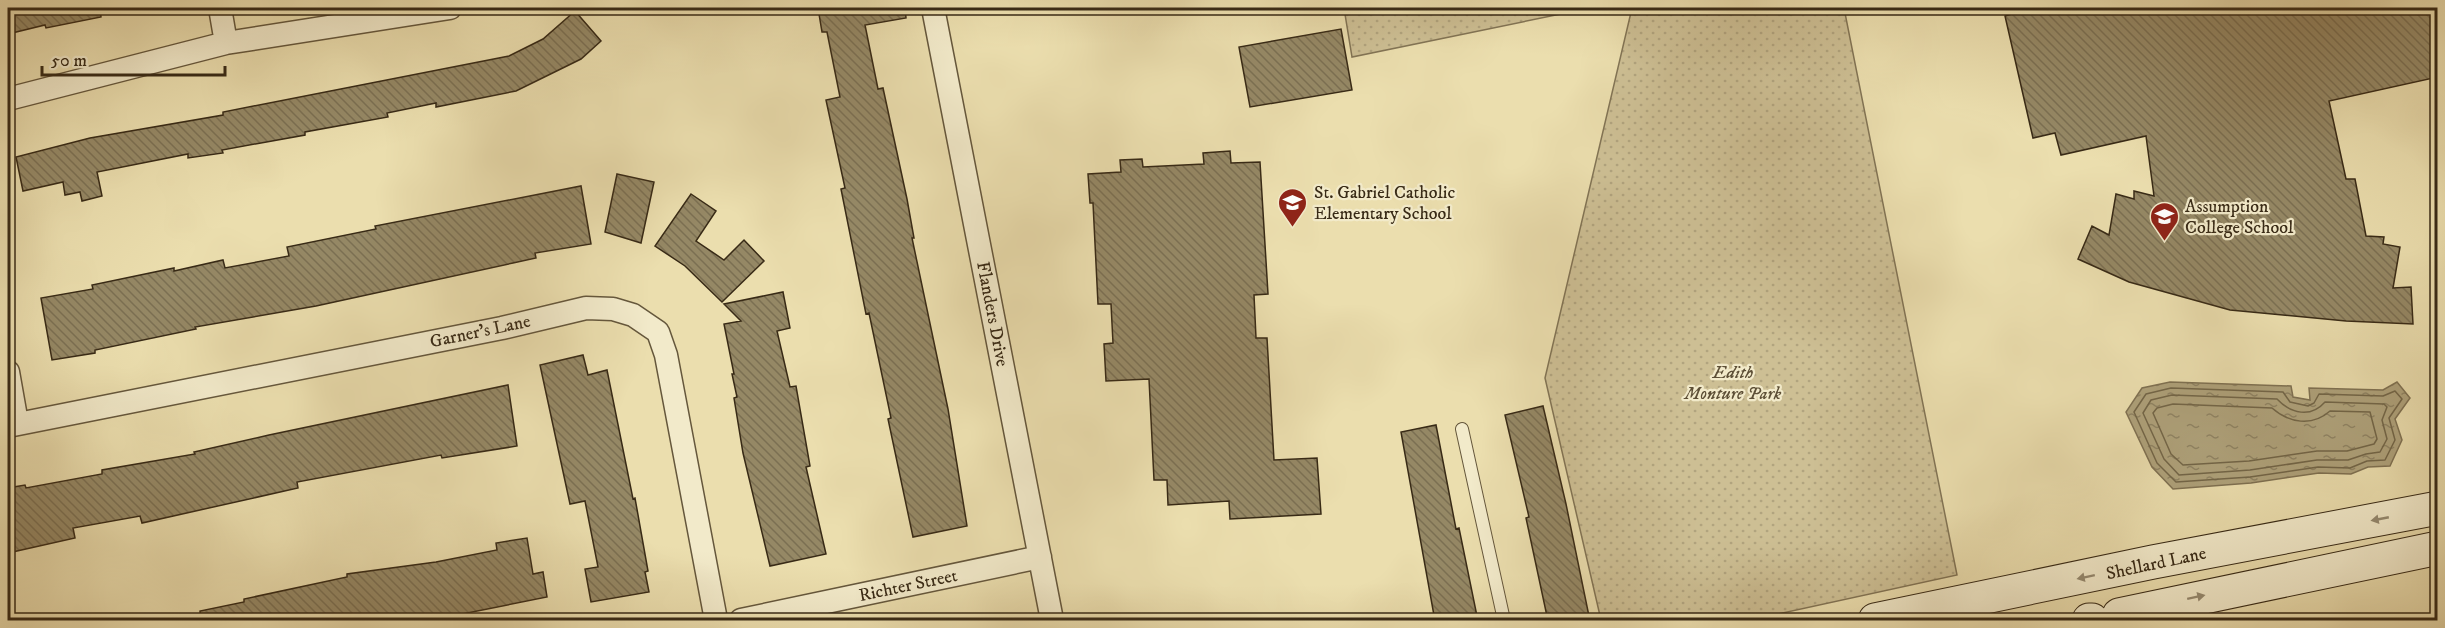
<svg xmlns="http://www.w3.org/2000/svg" width="2445" height="628" font-family="'IM FELL DW Pica',serif">
  <defs>
    <pattern id="park-dots" width="8" height="8" patternUnits="userSpaceOnUse" patternTransform="scale(1.5)"><rect width="8" height="8" fill="#cdbf94"/><path d="M2 2h.1M6 6h.1" fill="none" stroke="#b1a47f" stroke-width="1.8" stroke-linecap="round"/></pattern>
    <pattern id="water-ripples" width="26" height="14" patternUnits="userSpaceOnUse" patternTransform="scale(1.5)"><rect width="26" height="14" fill="#aea17a"/><path d="M2 4q2-2 4 0t4 0M15 11q2-2 4 0t4 0" fill="none" stroke="#8f8363"/></pattern>
    <pattern id="building-back-hatch" width="6" height="6" patternUnits="userSpaceOnUse" patternTransform="scale(1.5)"><rect width="6" height="6" fill="#958865"/><path d="M-1 5l2 2M0 0l6 6M5-1l2 2" fill="none" stroke="#7b6f52"/></pattern>
  </defs>
  <rect width="100%" height="100%" fill="#ebdeae"/>
  <filter id="stains"><feTurbulence type="fractalNoise" baseFrequency=".00333" numOctaves="4"/><feColorMatrix values="0 0 0 0 .2 0 0 0 0 .09 0 0 0 0 .02 0 0 0 .5 -.17"/></filter>
  <radialGradient id="worn" r=".72"><stop offset=".6" stop-color="#630" stop-opacity="0"/><stop offset="1" stop-color="#630" stop-opacity=".3"/></radialGradient>
  <path fill="url(#park-dots)" stroke="#827455" stroke-width="1.5" d="M1344,8H1590L1352,57Z
    M1632,8H1844L1957,575L1751,620H1601L1545,378Z"/>
  <path fill="url(#water-ripples)" stroke="#7f7152" stroke-width="1.5" d="M2170,382L2291,386L2293,397L2310,400L2309,388L2383,390L2397,382L2410,398L2395,419L2402,440L2390,466L2368,467L2351,474L2319,473L2251,483L2173,489L2152,467L2126,412L2142,388Z"/>
  <g fill="none" stroke-linecap="round" stroke-linejoin="round">
    <path stroke="#736648" stroke-width="1.5" d="M2171,388L2283,392L2290,402L2308,406L2314,403L2319,394L2383,396L2395,391L2402,399L2389,418L2395,440L2385,460L2367,461L2350,468L2318,467L2250,477L2176,482L2157,463L2134,412L2146,394Z
      M2172,395L2277,399C2291,414 2311,418 2325,402L2384,404L2387,407L2382,420L2387,439L2380,452L2366,454L2348,460H2317L2250,470L2179,475L2164,459L2143,413L2151,400Z
      M2173,404L2272,408C2289,423 2312,427 2330,411L2370,412L2377,439L2374,444L2347,451H2317L2249,461L2183,465L2171,454L2153,413L2157,408Z"/>
  </g>
  <path fill="url(#building-back-hatch)" stroke="#382a16" stroke-width="1.5" d="M8,8H100L101,17L46,28L45,25L8,34Z
    M818,8H905L906,18L865,25L878,89L883,88L907,199L914,238H912L948,409L967,526L913,537L888,419L891,418L869,313L866,314L841,189L845,188L826,100L840,97L827,32H822Z
    M2032,8H2438V77L2329,101L2346,179H2355L2366,236L2384,237L2383,244L2400,247L2393,288L2411,287L2413,324L2346,321L2230,310L2129,282L2078,259L2092,226L2109,235L2116,194L2134,199V191L2154,196L2146,136L2061,155L2055,133L2033,138L2005,16Z
    M575,11L601,41L581,59L516,91L436,107V103L387,113L388,117L305,132V135L222,150L223,153L188,158V154L97,172L102,196L82,201L80,192L65,195L63,182L23,191L16,157L90,138L223,115V112L509,56L543,39Z
    M1341,29L1352,90L1250,107L1239,47Z
    M1230,151L1231,163L1260,162L1268,294L1254,295L1256,338H1267L1274,460L1317,458L1321,514L1230,519L1229,501L1168,505L1167,480H1154L1149,379L1106,381L1104,344L1113,343L1111,304H1098L1093,203H1090L1088,174L1121,172L1120,160L1142,159L1143,167L1204,164L1203,153Z
    M617,174L654,182L641,243L605,232Z
    M581,186L591,244L535,253L536,258L513,263L316,306L195,327L196,329L95,350V353L52,360L41,298L93,289L92,285L174,268V271L223,260L225,268L289,256L287,247L376,229L375,226Z
    M691,194L716,211L696,241L724,260L744,240L764,261L722,302L685,266L655,246Z
    M783,292L790,328L777,331L790,387L796,386L810,466L806,467L826,554L770,566L743,453L734,398L737,397L732,374H734L724,324L741,321L724,304Z
    M583,355L588,375L607,370L633,499L635,498L648,571L645,572L649,592L591,602L585,569L598,567L585,501L570,504L540,365Z
    M508,385L517,446L442,458L441,455L297,482L298,488L142,523L140,516L73,528L75,538L8,553V488L25,485L26,488L102,474V470L195,454L194,452L269,435Z
    M1543,406L1566,504L1590,621H1548L1526,518L1529,517L1505,415Z
    M1436,425L1456,529L1459,528L1478,621H1435L1401,432Z
    M527,538L533,574L543,572L547,597L427,621H201L200,611L244,602V599L347,577V574L436,562L497,550L496,543Z"/>
  <g fill="none" stroke-linecap="round" stroke-linejoin="round">
    <defs>
      <path id="service" d="M1462,429L1504,620"/>
      <path id="minor" d="M220,8L226,43
        M933,8L1052,620
        M8,99L226,43L450,8
        M8,372L17,423
        M8,426L502,328L586,308L613,309L633,315L658,332L666,355L716,620
        M741,620L1040,557"/>
      <path id="secondary" d="M2119,615L2438,548
        M1875,620L2153,562L2438,508
        M2089,620H2092"/>
    </defs>
    <use href="#service" stroke="#65573c" stroke-width="14"/>
    <use href="#minor" stroke="#65573c" stroke-width="25"/>
    <use href="#secondary" stroke="#382a16" stroke-width="35"/>
    <use href="#service" stroke="#f2eaca" stroke-width="12"/>
    <use href="#minor" stroke="#f2eaca" stroke-width="22"/>
    <use href="#secondary" stroke="#f2eaca" stroke-width="33"/>
  </g>
  <defs><path id="oneway-solid" d="M-6-.8H1V-3.2L6.5 0L1 3.2V.8H-6Z" transform="scale(1.5)"/></defs>
  <g fill="#958a70">
    <use href="#oneway-solid" transform="translate(2380 519) rotate(169)"/>
    <use href="#oneway-solid" transform="translate(2086 577) rotate(168)"/>
    <use href="#oneway-solid" transform="translate(2196 597) rotate(-12)"/>
  </g>
  <defs>
    <symbol id="school-pin" viewBox="-11 -11 22 30"><path d="M0 17L-7.5 6A9.5 9.5 0 1 1 7.5 6Z" fill="#8f2418" stroke="#f2eaca"/><path d="M0-5L7-2L0 1L-7-2ZM-4 1L0 2.5L4 1V4Q0 6-4 4Z" fill="#fff"/></symbol>
  </defs>
  <g fill-rule="evenodd">
    <use href="#school-pin" x="1276" y="186" width="33" height="45"/>
    <use href="#school-pin" x="2148" y="200" width="33" height="45"/>
  </g>
  <g text-anchor="middle" stroke-width="4.5" stroke-linejoin="round" paint-order="stroke">
    <g font-size="18" fill="#382a16" stroke="#f2eaca" text-anchor="start">
      <text x="1314" y="198">St. Gabriel Catholic<tspan x="1314" dy="21">Elementary School</tspan></text>
      <text x="2185" y="212">Assumption<tspan x="2185" dy="21">College School</tspan></text>
    </g>
    <g font-size="18" fill="#382a16" stroke="#f2eaca">
      <text transform="translate(993 314) rotate(79)" y="6">Flanders Drive</text>
      <text transform="translate(480 331) rotate(-12)" y="6">Garner's Lane</text>
      <text transform="translate(2156 563) rotate(-12)" y="6">Shellard Lane</text>
      <text transform="translate(908 585) rotate(-12)" y="6">Richter Street</text>
    </g>
    <g font-size="18" font-style="italic" fill="#5d4f36" stroke="#f2eaca">
      <text x="1733" y="378">Edith<tspan x="1733" dy="21">Monture Park</tspan></text>
    </g>
  </g>
  <rect width="2445" height="628" fill="none" stroke="#ebdeae" stroke-width="30"/>
  <rect x="9" y="9" width="2427" height="610" fill="none" stroke="#382a16" stroke-width="3"/>
  <rect x="15" y="15" width="2415" height="598" fill="none" stroke="#382a16" stroke-width="1.5"/>
  <path d="M42 66v9h183v-9" fill="none" stroke="#382a16" stroke-width="3"/>
  <text x="51" y="66" font-size="18" fill="#382a16" stroke="#f2eaca" stroke-width="4.5" paint-order="stroke">50 m</text>
  <rect width="100%" height="100%" filter="url(#stains)"/>
  <rect width="100%" height="100%" fill="url(#worn)"/>
</svg>
